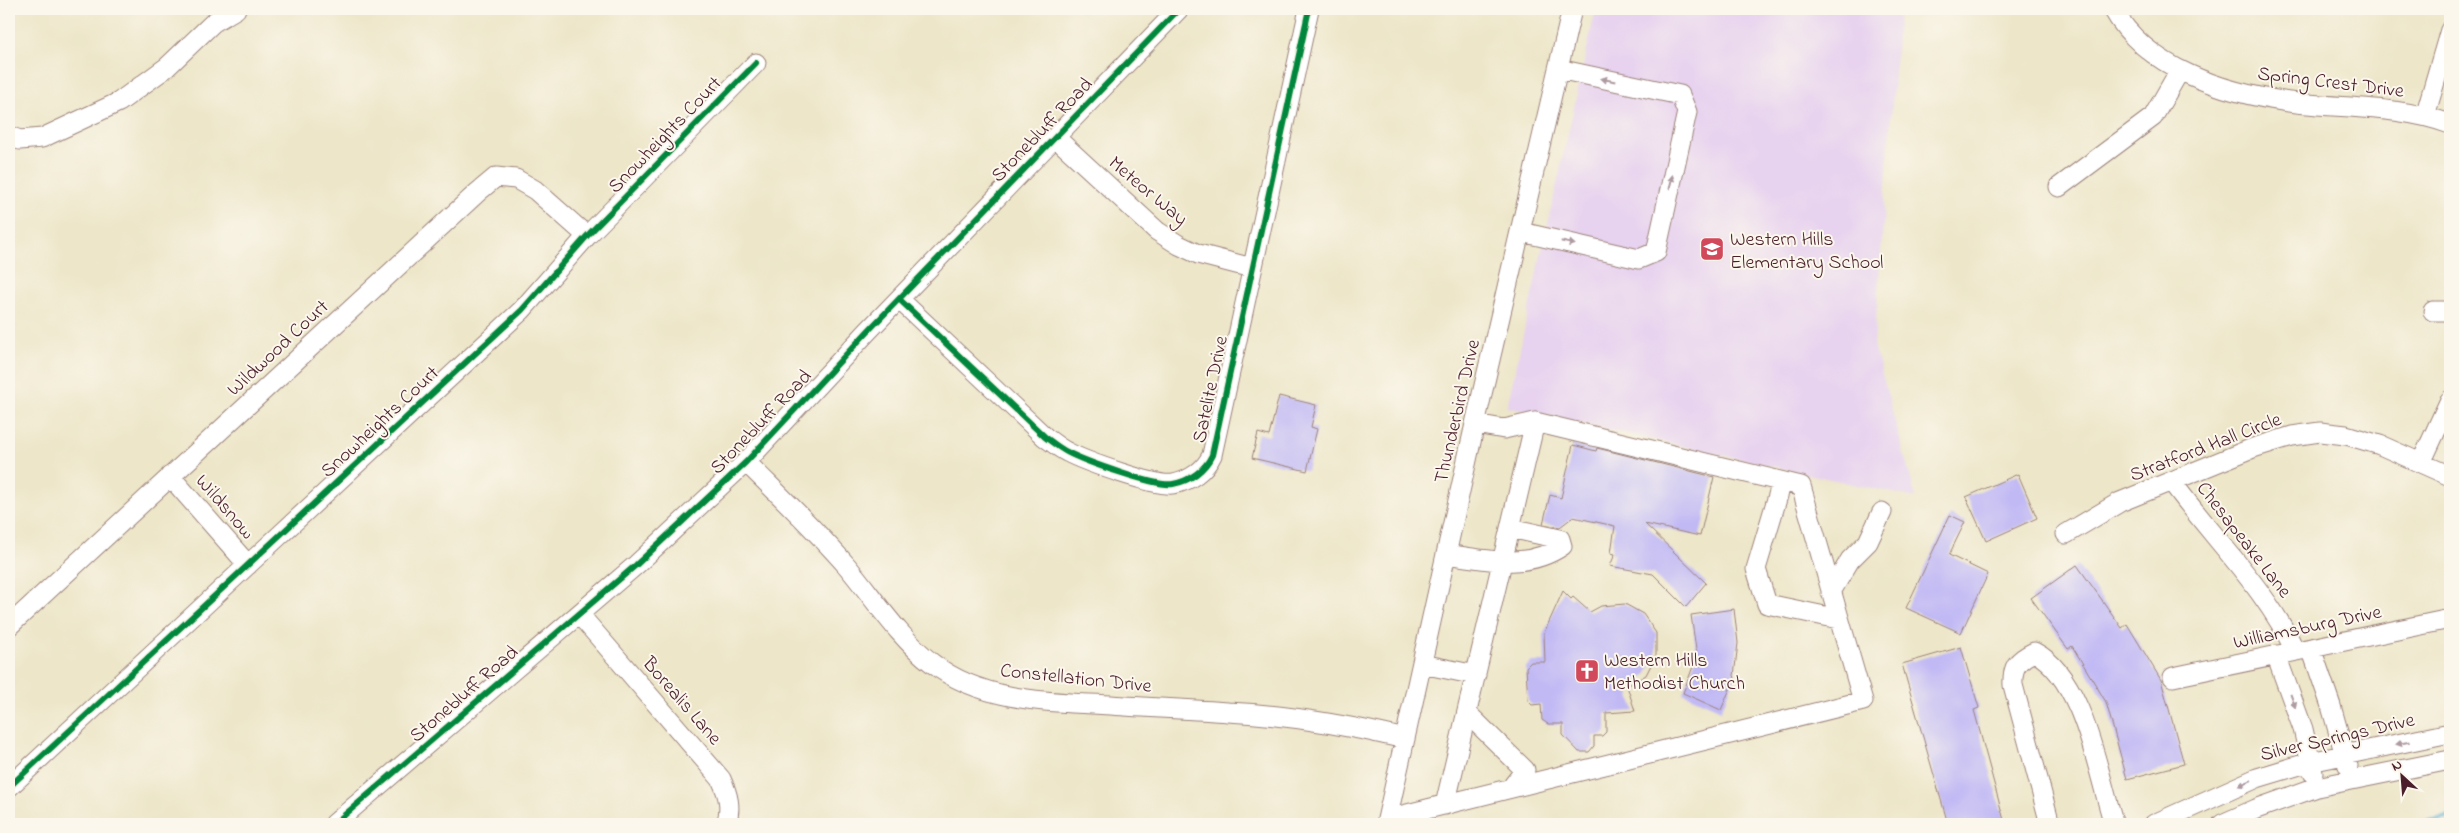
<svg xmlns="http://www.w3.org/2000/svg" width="2459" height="833" font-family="'Indie Flower',sans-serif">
  <rect width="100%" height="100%" fill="#fbf7ec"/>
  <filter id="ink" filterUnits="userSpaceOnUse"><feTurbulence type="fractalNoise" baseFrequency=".02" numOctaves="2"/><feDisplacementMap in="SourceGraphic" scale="10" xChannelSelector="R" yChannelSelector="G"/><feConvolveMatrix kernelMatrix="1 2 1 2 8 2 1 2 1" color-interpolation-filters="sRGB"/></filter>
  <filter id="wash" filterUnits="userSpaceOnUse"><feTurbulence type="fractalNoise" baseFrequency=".0096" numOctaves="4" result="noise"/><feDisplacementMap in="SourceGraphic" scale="20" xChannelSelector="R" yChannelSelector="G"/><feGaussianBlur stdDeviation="1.12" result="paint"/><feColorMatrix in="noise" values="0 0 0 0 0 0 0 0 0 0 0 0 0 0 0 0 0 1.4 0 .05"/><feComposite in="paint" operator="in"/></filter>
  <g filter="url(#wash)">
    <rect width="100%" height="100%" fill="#ede6c9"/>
    <path fill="#e7d2ef" d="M1596,9H1899L1874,345L1916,498L1507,407Z"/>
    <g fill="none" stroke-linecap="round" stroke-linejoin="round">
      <path stroke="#56abd2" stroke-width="5" d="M2416,824L2450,817"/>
    </g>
    <g id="blocks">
      <path fill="#c1b9f4" d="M1279,396L1316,405L1311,427L1317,429L1307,471L1252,458L1258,433L1269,436Z
        M1573,445L1596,451L1597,448L1714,477L1700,536L1645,524L1706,583L1686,607L1653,574L1610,566L1615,554L1611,553L1615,526L1573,517L1560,527L1543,524L1550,495L1561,498Z
        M2018,474L2037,518L1986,541L1966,497Z
        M1950,515L1965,522L1949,555L1988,574L1961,633L1906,608Z
        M2077,565L2122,628L2127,624L2161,680L2184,764L2127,779L2106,702L2072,646L2068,649L2031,598Z
        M1563,591L1571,599L1573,597L1590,612L1601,606L1625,604L1643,614L1656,633V655L1646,675L1627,686L1635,711L1606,713V732L1602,736H1594V746L1589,752H1579L1563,735V724H1548L1542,720L1541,704L1532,705L1528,701L1526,667L1531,662H1545L1544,633Z
        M1734,609L1738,643L1734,676L1735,677L1721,710L1683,693L1697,656L1691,615Z
        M1961,647L1979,708L1974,710L2005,824H1948L1902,664Z"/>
    </g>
  </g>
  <g filter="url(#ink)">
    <use href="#blocks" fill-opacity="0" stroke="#9c827a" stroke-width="1"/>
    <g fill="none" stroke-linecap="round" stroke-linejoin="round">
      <defs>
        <path id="minor" d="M2113,9C2146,69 2225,93 2289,102C2342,109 2399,105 2450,124
          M2425,116L2450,30
          M9,136L20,140L42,138L119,102L167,67L214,22L236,9
          M1055,137L1157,231L1179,245L1198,254L1252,268
          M2059,187L2153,117L2180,70
          M1521,232L1639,259L1656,252L1687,112L1680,95L1558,69
          M899,299L1045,437C1052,442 1059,448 1067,452C1084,461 1156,487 1173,484C1190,481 1205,470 1212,455L1309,9
          M2433,311H2450
          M746,462C780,496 815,529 847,566C874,598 898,637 932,663C982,702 1050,702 1111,705C1150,708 1189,709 1228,712C1288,715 1347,725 1405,739
          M2421,463L2450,400
          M170,476L248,565
          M1782,482L1756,569L1767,604L1839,619
          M2172,482C2212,537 2268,591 2295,651
          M2066,534L2120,502L2253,448L2292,436L2320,432L2346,435L2380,445L2450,476
          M1446,554C1486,560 1527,570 1562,546L1560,539L1510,528
          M1831,592L1850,560L1868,542L1882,512
          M579,614L721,779C728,794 732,808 726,824
          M9,626L478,192L496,177L516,179L535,190L587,236
          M2311,648L2331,706L2348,766
          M2276,655L2303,729L2313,773
          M1422,664L1476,675
          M2173,677L2450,619
          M1467,713L1525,770L1511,788
          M9,787L522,310L587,236L756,63
          M1445,805L1535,422
          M1387,819L1863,701L1801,486L1535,422L1504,429L1475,424
          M334,824L636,565L746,462L868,331L1179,9
          M1386,824L1475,424L1572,9
          M2050,824L2013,685C2012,667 2017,660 2034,652C2084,677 2098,775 2114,824
          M2154,824L2257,778L2310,762L2450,733
          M2222,824L2256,809L2317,787L2450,760"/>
      </defs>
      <use href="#minor" stroke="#9c827a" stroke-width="21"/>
      <use href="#minor" stroke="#fff" stroke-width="19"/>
      <defs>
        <path id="cycleway" d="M899,299L1045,437C1052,442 1059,448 1067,452C1084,461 1156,487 1173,484C1190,481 1205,470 1212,455L1309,9
          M9,787L522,310L587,236L756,63
          M334,824L636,565L746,462L868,331L1179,9"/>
      </defs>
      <use href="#cycleway" stroke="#fbf7ec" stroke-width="9"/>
      <use href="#cycleway" stroke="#00873e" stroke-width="6"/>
    </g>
    <defs><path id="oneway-solid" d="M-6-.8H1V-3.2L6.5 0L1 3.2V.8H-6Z" transform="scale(1.25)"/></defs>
    <g fill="#ae9aa0">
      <use href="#oneway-solid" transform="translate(1608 80) rotate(-168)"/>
      <use href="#oneway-solid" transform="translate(1671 182) rotate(-78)"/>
      <use href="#oneway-solid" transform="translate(1568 243) rotate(13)"/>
      <use href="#oneway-solid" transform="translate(2293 701) rotate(70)"/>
      <use href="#oneway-solid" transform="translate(2403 743) rotate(169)"/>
      <use href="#oneway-solid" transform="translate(2245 783) rotate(157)"/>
    </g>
  </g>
  <defs>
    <symbol id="school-square" viewBox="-11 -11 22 22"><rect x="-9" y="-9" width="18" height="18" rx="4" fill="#d1495b" stroke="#fbf7ec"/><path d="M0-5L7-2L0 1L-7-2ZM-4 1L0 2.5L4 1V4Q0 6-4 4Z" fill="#fff"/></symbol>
    <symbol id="church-square" viewBox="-11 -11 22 22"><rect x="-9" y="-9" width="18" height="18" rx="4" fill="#d1495b" stroke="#fbf7ec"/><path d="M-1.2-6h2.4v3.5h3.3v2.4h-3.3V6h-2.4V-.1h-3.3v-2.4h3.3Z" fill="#fff"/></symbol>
  </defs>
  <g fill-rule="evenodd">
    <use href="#school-square" x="1698" y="235" width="28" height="28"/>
    <use href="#church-square" x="1573" y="657" width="28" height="28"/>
  </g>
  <g text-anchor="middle" stroke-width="4" stroke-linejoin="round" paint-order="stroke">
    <g font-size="20" fill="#4a1f2b" stroke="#fbf7ec">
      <text transform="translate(2331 81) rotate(7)" y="7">Spring Crest Drive</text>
      <text transform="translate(1041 129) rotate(-46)" y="7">Stonebluff Road</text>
      <text transform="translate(664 134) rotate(-46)" y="7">Snowheights Court</text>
      <text transform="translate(1149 190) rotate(40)" y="7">Meteor Way</text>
      <text transform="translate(277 347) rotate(-43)" y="7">Wildwood Court</text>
      <text transform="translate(1209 389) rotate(-78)" y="7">Satelite Drive</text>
      <text transform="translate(1456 411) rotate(-77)" y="7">Thunderbird Drive</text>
      <text transform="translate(379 421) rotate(-43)" y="7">Snowheights Court</text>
      <text transform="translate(760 421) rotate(-46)" y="7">Stonebluff Road</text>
      <text transform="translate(2205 446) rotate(-21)" y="7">Stratford Hall Circle</text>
      <text transform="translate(226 506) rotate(49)" y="7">Wildsnow</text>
      <text transform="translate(2245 539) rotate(52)" y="7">Chesapeake Lane</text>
      <text transform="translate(2307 626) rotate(-12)" y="7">Williamsburg Drive</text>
      <text transform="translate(1076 677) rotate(6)" y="7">Constellation Drive</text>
      <text transform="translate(463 693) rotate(-41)" y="7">Stonebluff Road</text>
      <text transform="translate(683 700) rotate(49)" y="7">Borealis Lane</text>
      <text transform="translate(2337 736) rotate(-13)" y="7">Silver Springs Drive</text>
    </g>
    <g font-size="20" fill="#4a1f2b" stroke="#fbf7ec" text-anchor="start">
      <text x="1730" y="245">Western Hills<tspan x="1730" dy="23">Elementary School</tspan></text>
      <text x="1604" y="666">Western Hills<tspan x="1604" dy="23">Methodist Church</tspan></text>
    </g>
  </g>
  <rect width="2459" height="833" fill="none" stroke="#fbf7ec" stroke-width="30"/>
  <g transform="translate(2402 776) rotate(334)" stroke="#fbf7ec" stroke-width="4" paint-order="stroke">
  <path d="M0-4L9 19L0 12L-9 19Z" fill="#4a1f2b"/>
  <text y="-8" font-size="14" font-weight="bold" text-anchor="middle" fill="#4a1f2b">N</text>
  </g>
</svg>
